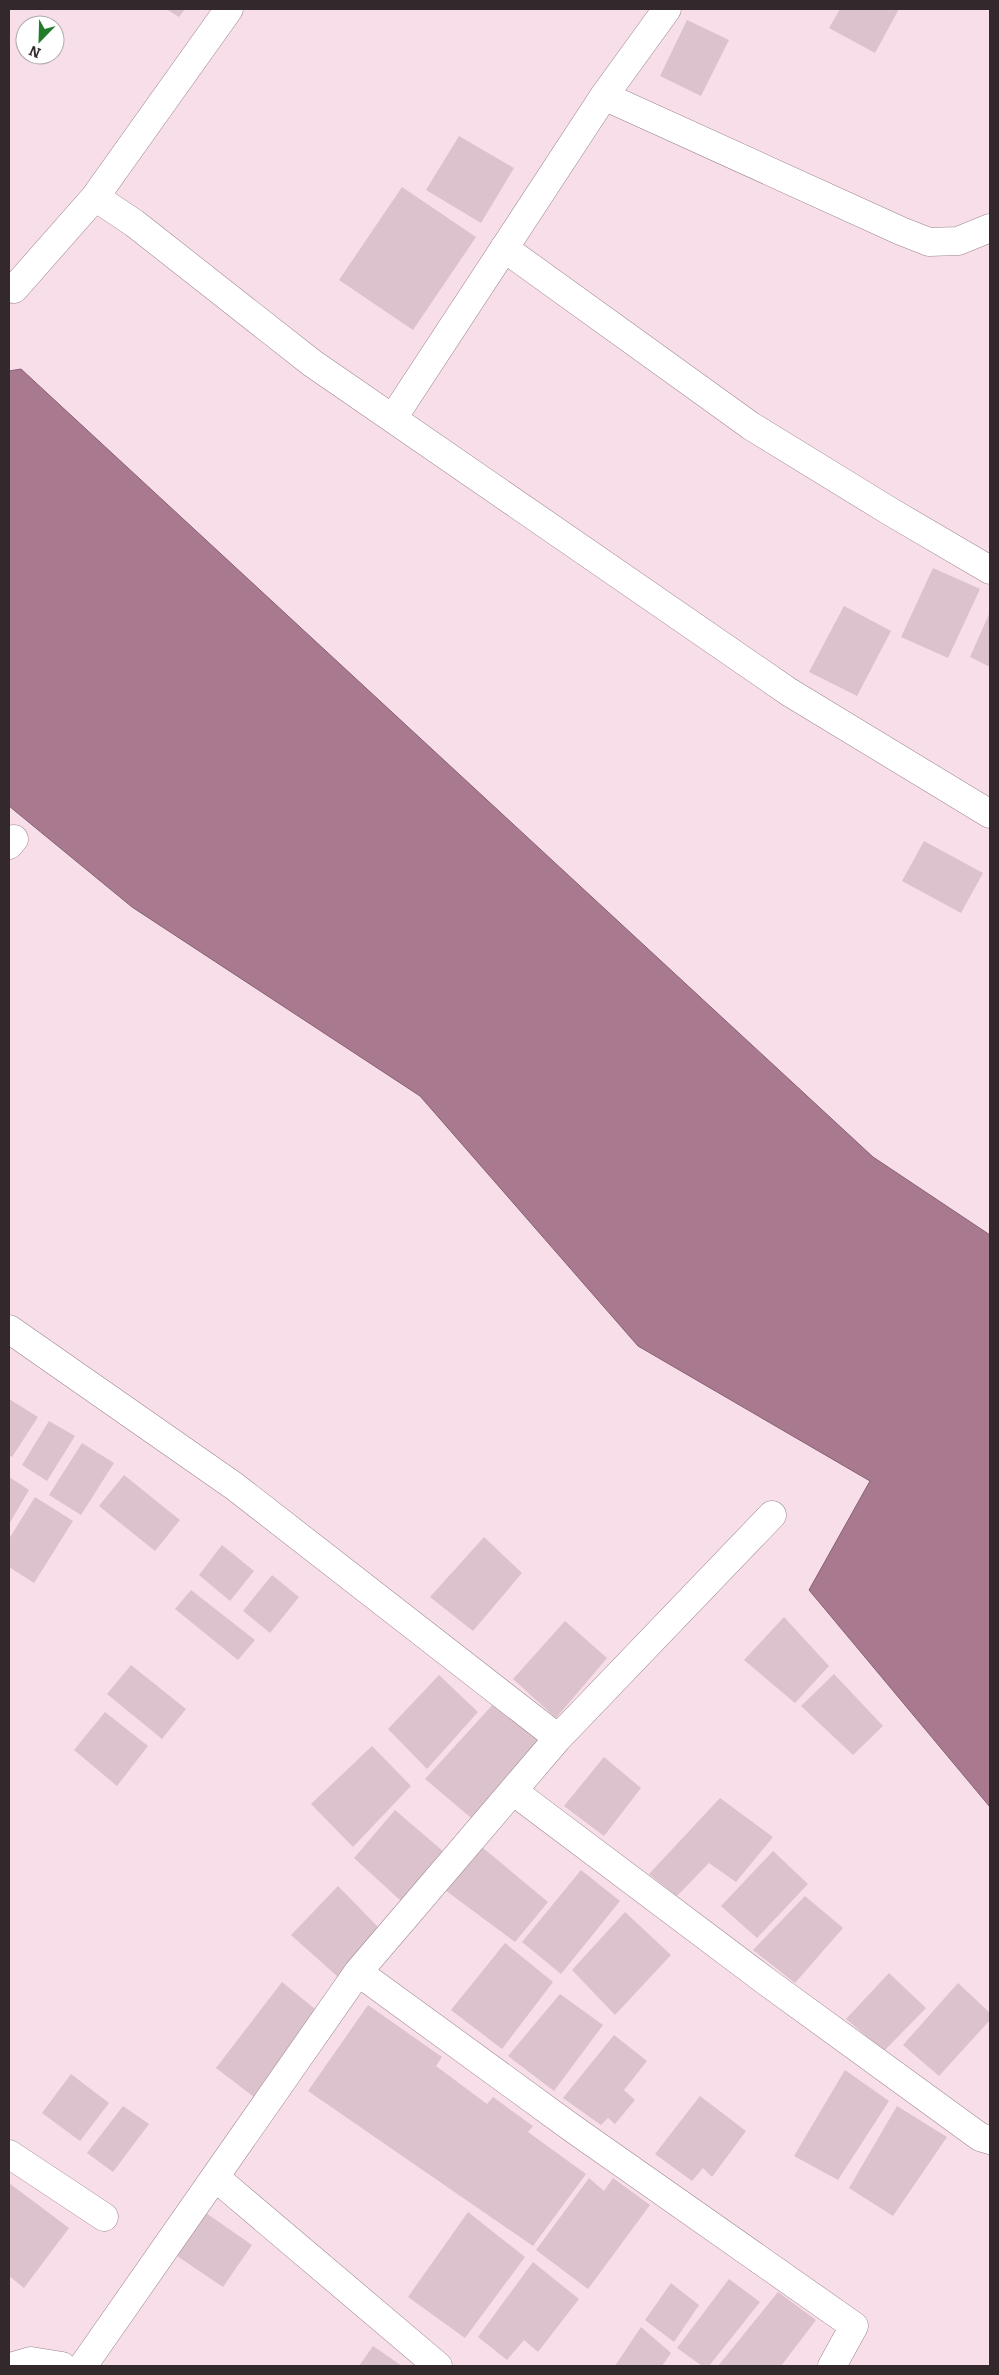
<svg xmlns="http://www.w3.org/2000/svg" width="999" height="2375" font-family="Bitter,serif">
  <rect width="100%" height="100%" fill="#f8dee9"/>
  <path fill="#a9798f" stroke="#866172" d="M21,369L873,1157L990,1235V1807L809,1590L870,1481L638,1346L420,1096L132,907L9,806V371Z"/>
  <path fill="#dbc2cd" d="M166,9H185L179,17Z
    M840,9H899L875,53L829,28Z
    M687,20L729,40L701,96L660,76Z
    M459,136L514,168L481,223L426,190Z
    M402,187L476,237L413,330L339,280Z
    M933,568L980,589L948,658L901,637Z
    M844,606L891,631L857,696L809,672Z
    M990,612V667L970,657Z
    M924,841L983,873L961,913L902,881Z
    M9,1399L38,1417L12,1457L9,1455Z
    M49,1421L75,1436L47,1481L22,1465Z
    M82,1443L114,1463L81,1515L49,1495Z
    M124,1475L180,1520L155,1551L99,1506Z
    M9,1477L29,1490L9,1524Z
    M35,1497L73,1521L34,1583L9,1567V1539Z
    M484,1537L522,1573L473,1631L430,1597Z
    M222,1545L254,1571L230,1601L199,1575Z
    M272,1575L299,1597L270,1633L243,1611Z
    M191,1590L255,1640L238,1660L175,1609Z
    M784,1617L829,1666L795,1703L744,1660Z
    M565,1621L607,1658L556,1718L513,1679Z
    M131,1665L186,1709L162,1739L107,1694Z
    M834,1674L883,1726L853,1755L801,1706Z
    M439,1675L478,1712L427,1769L388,1729Z
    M496,1701L544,1742L476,1822L425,1779Z
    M105,1712L148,1746L117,1786L74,1750Z
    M372,1746L411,1786L353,1847L311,1804Z
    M604,1757L641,1788L604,1836L564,1806Z
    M720,1798L773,1837L736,1882L709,1863L677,1896L649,1874Z
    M395,1810L444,1852L401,1901L354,1858Z
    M482,1847L548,1902L515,1942L445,1890Z
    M773,1851L808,1884L757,1938L721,1906Z
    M581,1870L620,1901L561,1974L522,1942Z
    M338,1886L379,1928L338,1977L291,1935Z
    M805,1896L843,1928L795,1983L753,1950Z
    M625,1912L671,1955L615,2015L572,1970Z
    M505,1943L553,1982L502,2049L451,2010Z
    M889,1973L926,2008L884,2051L846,2019Z
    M282,1982L315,2009L254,2097L216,2068Z
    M958,1983L990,2013V2020L939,2076L903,2045Z
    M560,1994L603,2025L554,2091L508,2056Z
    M368,2005L442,2057L436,2066L487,2104L493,2097L533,2126L528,2132L586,2174L533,2246L308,2091Z
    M614,2035L647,2061L624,2090L635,2100L615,2124L608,2118L601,2125L563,2098Z
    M845,2070L889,2101L838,2180L794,2156Z
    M71,2074L109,2103L80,2141L42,2113Z
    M700,2096L746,2131L712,2177L703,2168L692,2181L655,2154Z
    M123,2106L149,2124L113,2172L87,2153Z
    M897,2106L947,2137L893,2216L849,2188Z
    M589,2178L604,2191L613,2178L650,2205L588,2289L536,2250Z
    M9,2183L69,2228L24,2288L9,2276Z
    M468,2212L525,2257L465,2338L408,2297Z
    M206,2213L252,2245L223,2287L177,2256Z
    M533,2262L579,2299L538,2352L524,2340L507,2360L478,2337Z
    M729,2279L760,2302L709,2366H702L677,2348Z
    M671,2283L699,2305L674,2342L645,2320Z
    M778,2292L816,2320L781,2366H718Z
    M641,2327L671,2353L662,2366H615Z
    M373,2346L402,2366H359Z"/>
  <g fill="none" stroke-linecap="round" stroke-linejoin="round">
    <defs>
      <path id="minor" d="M604,96L901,231L929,242L958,241L990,228
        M95,197L134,223L312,363L789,692L990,814
        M504,248L751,426L891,512L990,570
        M14,289L95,197L229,9
        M393,418L604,96L667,9
        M9,845L14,839
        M9,1329L234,1486L558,1738L358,1972L83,2366
        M558,1738L772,1515
        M513,1791L767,1982L980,2137L990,2140
        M358,1972L572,2128L854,2326L832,2366
        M9,2154L104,2217
        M215,2177L438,2366
        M14,2366L31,2361L62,2366"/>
    </defs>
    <use href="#minor" stroke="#9c848f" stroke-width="29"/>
    <use href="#minor" stroke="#fff" stroke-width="28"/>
  </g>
  <rect width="999" height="2375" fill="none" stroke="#33292d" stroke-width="20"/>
  <g transform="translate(40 40) rotate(203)"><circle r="24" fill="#ffffff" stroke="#ada9ab"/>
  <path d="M0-4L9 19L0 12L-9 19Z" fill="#217c2b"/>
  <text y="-8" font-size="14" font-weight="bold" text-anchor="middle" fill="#33292d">N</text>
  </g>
</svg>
